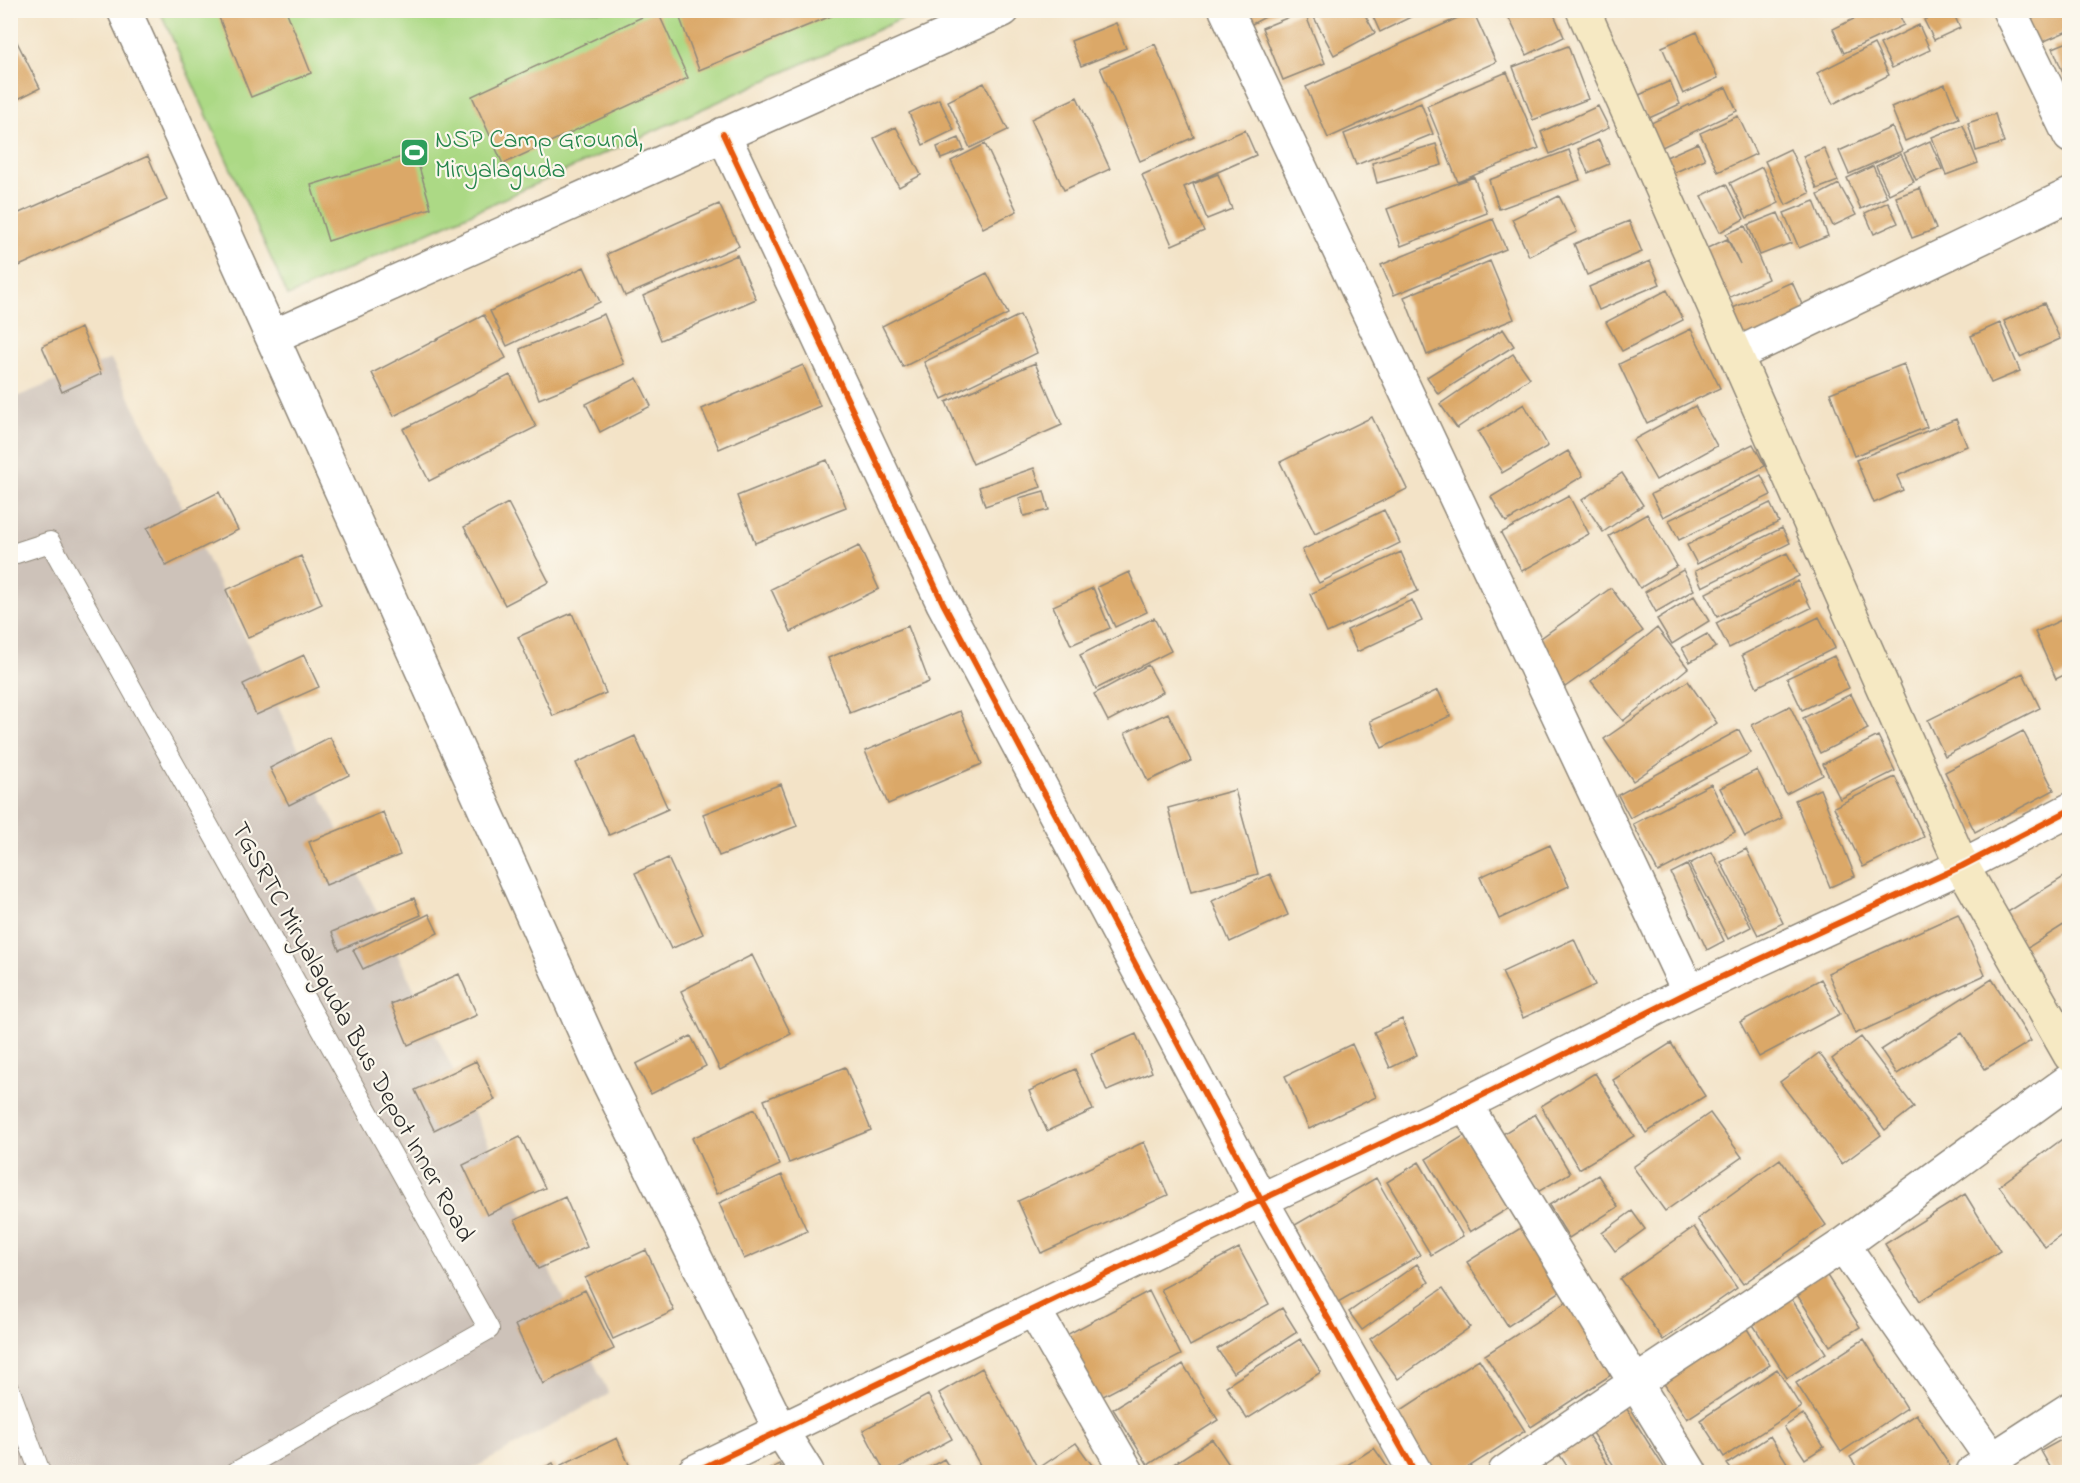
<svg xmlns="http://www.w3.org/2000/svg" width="2080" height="1483" font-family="'Indie Flower',sans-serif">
  <rect width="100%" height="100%" fill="#fbf7ec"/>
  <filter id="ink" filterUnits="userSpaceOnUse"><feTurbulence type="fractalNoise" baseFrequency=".0167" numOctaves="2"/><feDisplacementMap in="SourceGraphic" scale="12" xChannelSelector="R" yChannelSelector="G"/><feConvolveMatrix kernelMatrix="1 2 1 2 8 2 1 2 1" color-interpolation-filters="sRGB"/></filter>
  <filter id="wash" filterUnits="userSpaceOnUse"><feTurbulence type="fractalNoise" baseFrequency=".008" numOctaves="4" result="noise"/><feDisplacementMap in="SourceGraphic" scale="24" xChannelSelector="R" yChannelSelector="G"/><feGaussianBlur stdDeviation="1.35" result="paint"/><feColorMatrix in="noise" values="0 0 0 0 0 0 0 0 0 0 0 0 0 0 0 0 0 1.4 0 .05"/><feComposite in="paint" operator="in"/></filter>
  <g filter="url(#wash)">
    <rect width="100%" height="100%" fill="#f3e3c7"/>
    <path fill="#cdc2b9" d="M111,359L609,1394L467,1472H11V399Z"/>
    <path fill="#acd985" stroke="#6c8258" stroke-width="1.5" d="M160,11H919L288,296Z"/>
    <g id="blocks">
      <path fill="#dba867" d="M216,10H286L311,73L251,97Z
        M657,10L688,78L503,164L472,96Z
        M677,10H834L836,14L699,70Z
        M1242,10H1279L1250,25Z
        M1310,10H1362L1375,33L1334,55Z
        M1370,10H1425L1380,32Z
        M1505,10H1552L1564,37L1527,55Z
        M1872,10H1897L1904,25L1844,53L1833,29Z
        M1944,10H1952L1960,28L1934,40L1924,20Z
        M2021,10H2070V30L2033,46Z
        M1304,11L1325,63L1283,80L1262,28Z
        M1473,11L1496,62L1328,138L1306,87Z
        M1116,23L1126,48L1081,66L1071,41Z
        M1919,25L1930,50L1892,68L1880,44Z
        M12,32L40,88L10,103V33Z
        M1697,32L1718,78L1683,94L1662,47Z
        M2070,41V88H2069L2053,48Z
        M1155,44L1194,137L1140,161L1100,68Z
        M1874,44L1889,75L1833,104L1817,73Z
        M1568,46L1588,99L1533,120L1513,67Z
        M1507,72L1539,148L1458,182L1427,106Z
        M1670,81L1680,104L1647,119L1637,96Z
        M984,83L1008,130L970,148L948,101Z
        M1945,84L1959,118L1905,141L1891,107Z
        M1726,87L1737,111L1658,149L1647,125Z
        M1077,97L1110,169L1064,190L1031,119Z
        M939,99L954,130L923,145L909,113Z
        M1421,103L1433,134L1356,165L1344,134Z
        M1598,106L1609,128L1550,154L1541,132Z
        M1995,114L2004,143L1976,151L1968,123Z
        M1738,116L1756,154L1718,172L1700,133Z
        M1963,125L1978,163L1946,175L1932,137Z
        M896,127L921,175L899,187L874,138Z
        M1892,127L1902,151L1849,174L1839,151Z
        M1245,130L1256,155L1184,187L1204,231L1172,245L1142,175Z
        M959,138L964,150L941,159L937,147Z
        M1599,140L1609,164L1588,173L1578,149Z
        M1930,141L1942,169L1916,180L1904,153Z
        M1698,143L1705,159L1671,174L1664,158Z
        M985,144L1017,211L983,228L951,161Z
        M1436,144L1442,165L1377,183L1372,163Z
        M1824,148L1838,181L1817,189L1803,156Z
        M1790,149L1810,193L1786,205L1765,161Z
        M1569,150L1580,180L1499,209L1489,180Z
        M415,153L431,208L328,241L311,185Z
        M1901,154L1914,182L1889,194L1876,166Z
        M148,156L167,200L10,270V217Z
        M1873,166L1887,197L1861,209L1847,178Z
        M1762,167L1779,203L1747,218L1730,183Z
        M1218,174L1232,209L1207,219L1193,184Z
        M1474,177L1487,213L1401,246L1387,209Z
        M1726,184L1744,219L1720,232L1701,196Z
        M1839,184L1856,215L1833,226L1818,195Z
        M1920,188L1936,229L1912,238L1896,197Z
        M1559,196L1577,232L1529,256L1512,219Z
        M1814,201L1828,236L1799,248L1784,213Z
        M1888,202L1898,223L1874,234L1865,213Z
        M719,204L739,246L625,296L607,254Z
        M1778,213L1791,243L1760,255L1748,225Z
        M1493,219L1506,249L1394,295L1381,265Z
        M1629,221L1642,252L1587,275L1574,244Z
        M1745,226L1768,279L1722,301L1701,251L1727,239L1740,264L1726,234Z
        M737,255L756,299L661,340L643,296Z
        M1490,261L1514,319L1427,355L1404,297Z
        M1650,261L1660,284L1599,310L1589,287Z
        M584,267L600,302L507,346L490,311Z
        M987,273L1008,314L903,367L882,326Z
        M1792,282L1808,318L1742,347L1726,311Z
        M1667,290L1683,320L1622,351L1606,322Z
        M2044,303L2060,339L2020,357L2004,321Z
        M604,314L624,364L539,399L520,349Z
        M484,315L506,358L394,416L372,373Z
        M1020,315L1037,353L942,399L924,362Z
        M2000,323L2020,371L1991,383L1971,336Z
        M81,328L101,374L62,392L42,346Z
        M1503,329L1514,346L1438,394L1427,377Z
        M1691,329L1720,388L1647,423L1619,364Z
        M1513,354L1530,378L1457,428L1440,404Z
        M1035,363L1062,425L973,464L946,402Z
        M1904,364L1927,427L1854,456L1830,393Z
        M803,365L820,406L719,449L702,409Z
        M510,375L536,427L429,481L403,429Z
        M637,378L651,406L600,432L586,404Z
        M1524,404L1548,446L1502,473L1478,432Z
        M1695,406L1717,446L1656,480L1633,440Z
        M1372,417L1407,489L1315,534L1280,462Z
        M1956,419L1967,446L1897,476L1903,490L1874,503L1856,460Z
        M1753,444L1765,466L1663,517L1651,494Z
        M1568,451L1583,476L1506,522L1491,497Z
        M827,460L846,507L755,543L737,496Z
        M1034,468L1041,487L985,506L979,487Z
        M1622,473L1643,505L1603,532L1582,500Z
        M1761,475L1771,495L1679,540L1669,520Z
        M1044,491L1049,510L1024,516L1019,498Z
        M219,492L238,530L166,566L147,528Z
        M1569,496L1589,534L1522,571L1501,533Z
        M508,503L549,582L505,605L464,527Z
        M1770,503L1779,522L1697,564L1687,545Z
        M1384,510L1400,543L1319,583L1302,550Z
        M1647,514L1677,566L1640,588L1609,536Z
        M1782,528L1790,543L1702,587L1695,571Z
        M859,546L879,589L791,632L771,589Z
        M1401,552L1418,591L1327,633L1310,594Z
        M1787,553L1799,576L1717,617L1706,593Z
        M301,556L322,604L248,638L226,590Z
        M1683,570L1694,590L1656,612L1645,592Z
        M1129,572L1147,612L1115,627L1097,587Z
        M1798,581L1811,608L1729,648L1716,623Z
        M1093,588L1110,628L1071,645L1053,606Z
        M1611,588L1643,631L1565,687L1534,643Z
        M1694,596L1709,621L1672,644L1657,619Z
        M1412,600L1422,621L1357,652L1347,630Z
        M572,613L606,693L553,716L518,637Z
        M2070,616V672L2056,679L2035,632Z
        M1819,617L1835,648L1757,687L1742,655Z
        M1154,618L1171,651L1096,689L1080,655Z
        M908,626L929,682L850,713L828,658Z
        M1657,628L1688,668L1623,721L1591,681Z
        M1707,634L1716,647L1690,662L1682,648Z
        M304,655L319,687L256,715L243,684Z
        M1834,656L1849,688L1802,710L1787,678Z
        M1148,665L1163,692L1108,721L1094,694Z
        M2023,673L2040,708L1945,756L1928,720Z
        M1688,681L1717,723L1633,781L1604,739Z
        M1438,690L1450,716L1382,748L1370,721Z
        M1851,694L1868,729L1820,753L1803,718Z
        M1790,706L1823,775L1786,794L1752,725Z
        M960,711L982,764L888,804L865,751Z
        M1168,713L1191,761L1148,781L1125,733Z
        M1739,730L1751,753L1630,818L1618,795Z
        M2023,731L2054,790L1975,832L1945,772Z
        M635,736L668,809L609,835L576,763Z
        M1878,736L1895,771L1840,799L1823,764Z
        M330,737L349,775L289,805L270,768Z
        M1757,770L1782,818L1745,837L1720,788Z
        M1895,777L1924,837L1863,867L1834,807Z
        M781,784L797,826L719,856L703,814Z
        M1711,784L1735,832L1658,872L1633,824Z
        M1820,789L1855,876L1830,887L1795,800Z
        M1235,790L1258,874L1191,892L1168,808Z
        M383,812L400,855L326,885L309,842Z
        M1550,845L1569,886L1499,919L1480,877Z
        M1746,849L1783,923L1758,935L1721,862Z
        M1712,852L1751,927L1728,939L1689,864Z
        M668,858L703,934L671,949L635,873Z
        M1687,865L1724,941L1707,950L1671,873Z
        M2070,873V921L2024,950L2003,915Z
        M1270,874L1288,915L1230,942L1212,901Z
        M414,898L421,915L339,950L332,932Z
        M429,914L438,933L363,969L353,950Z
        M1958,914L1985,975L1855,1034L1828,973Z
        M1574,939L1595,985L1523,1018L1502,972Z
        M752,955L791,1034L720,1070L681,991Z
        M459,974L477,1015L408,1045L391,1004Z
        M1821,979L1840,1014L1759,1057L1740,1022Z
        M1992,979L2031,1041L1985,1069L1962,1033L1897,1074L1881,1050Z
        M1402,1019L1417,1055L1390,1068L1374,1032Z
        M1136,1034L1152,1072L1107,1091L1091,1054Z
        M691,1036L706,1066L651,1094L636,1064Z
        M1861,1037L1914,1107L1885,1130L1832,1059Z
        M1671,1043L1705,1096L1646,1133L1613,1080Z
        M1352,1044L1376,1097L1309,1129L1285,1076Z
        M1819,1053L1881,1135L1842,1164L1780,1082Z
        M476,1061L495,1100L434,1130L415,1090Z
        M845,1067L871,1130L789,1163L764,1100Z
        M1075,1069L1093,1110L1047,1131L1029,1091Z
        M1595,1073L1634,1136L1579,1169L1541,1106Z
        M755,1109L780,1165L717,1194L692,1138Z
        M1710,1113L1742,1157L1665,1211L1633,1167Z
        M1535,1114L1570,1173L1536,1193L1501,1135Z
        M1465,1135L1509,1208L1470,1232L1426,1159Z
        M520,1137L545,1188L487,1215L463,1165Z
        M2065,1137L2070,1143V1229L2045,1247L1999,1186Z
        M1144,1142L1168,1195L1041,1253L1018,1201Z
        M1780,1159L1826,1225L1743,1284L1697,1219Z
        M1419,1162L1463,1236L1431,1255L1387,1182Z
        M782,1175L807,1231L744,1259L719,1203Z
        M1598,1175L1618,1207L1569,1238L1549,1205Z
        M1376,1178L1420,1255L1338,1302L1295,1225Z
        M1965,1194L2000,1251L1920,1301L1885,1244Z
        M565,1197L587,1247L538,1269L515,1220Z
        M1632,1211L1645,1229L1615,1251L1602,1233Z
        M1527,1224L1567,1287L1508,1326L1467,1262Z
        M1694,1227L1737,1288L1663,1340L1620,1279Z
        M1239,1248L1269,1304L1190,1346L1161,1289Z
        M646,1250L674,1311L613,1339L585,1278Z
        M1417,1264L1429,1282L1362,1330L1349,1312Z
        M1824,1271L1860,1327L1830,1346L1794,1290Z
        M1443,1288L1470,1327L1398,1379L1370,1339Z
        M585,1290L614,1349L543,1384L515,1325Z
        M1149,1291L1181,1355L1090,1403L1057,1340Z
        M1789,1295L1826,1353L1787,1378L1750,1320Z
        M1568,1301L1614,1373L1531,1427L1485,1355Z
        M1282,1308L1297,1332L1233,1373L1217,1349Z
        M1742,1321L1770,1365L1687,1419L1659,1376Z
        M1300,1339L1321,1372L1247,1419L1226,1386Z
        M1864,1339L1907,1408L1841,1452L1796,1383Z
        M1479,1359L1525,1431L1461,1472H1428L1392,1416Z
        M1183,1364L1218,1420L1148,1465L1113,1409Z
        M982,1368L1036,1465L1024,1472H984L939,1393Z
        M1777,1369L1801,1407L1724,1457L1700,1420Z
        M928,1395L952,1439L891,1472H885L863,1430Z
        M1625,1406L1667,1472H1618L1590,1430Z
        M1803,1414L1824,1447L1805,1459L1784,1427Z
        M1916,1414L1950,1466L1939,1472H1860L1850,1457Z
        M1586,1432L1613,1472H1571L1557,1451Z
        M2070,1435V1464L2053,1472L2041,1451Z
        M1770,1436L1793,1472H1733L1727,1464Z
        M617,1438L631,1469L623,1472H565L561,1465Z
        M1212,1439L1234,1472H1161Z
        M1076,1443L1097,1472H1033Z
        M1374,1448L1391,1472H1336Z
        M944,1459L952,1472H921Z
        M553,1463L558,1472H535Z
        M779,1464L784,1472H765Z"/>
    </g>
  </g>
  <g filter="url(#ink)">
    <use href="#blocks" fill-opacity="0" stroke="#8f8779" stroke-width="1.5"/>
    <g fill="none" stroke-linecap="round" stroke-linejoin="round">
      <defs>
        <path id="lane" d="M10,555L50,542L489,1329L236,1472
          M10,1391L40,1472"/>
        <path id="street" d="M124,10L272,337L1003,10
          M1226,10L1689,992
          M2009,10L2070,136
          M723,134L943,603L1261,1200L1415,1472
          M272,337L599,1063L781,1431L807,1472
          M1736,355L2070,195
          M1465,1104L1690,1472
          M1843,1245L1992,1459
          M1034,1310L1127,1472
          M694,1472L1261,1200L1465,1104L1689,992L1962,866L2070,810
          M1505,1472L1635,1383L1843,1245L2070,1080
          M1973,1472L2070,1409"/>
        <path id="secondary" d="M1583,10L1962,866L2070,1055"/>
      </defs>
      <use href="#lane" stroke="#8f8779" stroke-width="22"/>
      <use href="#street" stroke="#8f8779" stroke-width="36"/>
      <use href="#secondary" stroke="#8f8779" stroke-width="36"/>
      <use href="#lane" stroke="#fff" stroke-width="20"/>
      <use href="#street" stroke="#fff" stroke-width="33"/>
      <use href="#secondary" stroke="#f6e9c3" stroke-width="33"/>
      <defs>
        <path id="cycleway" d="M723,134L943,603L1261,1200L1415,1472
          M694,1472L1261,1200L1465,1104L1689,992L1962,866L2070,810"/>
      </defs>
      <use href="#cycleway" stroke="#fbf7ec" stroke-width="10"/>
      <use href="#cycleway" stroke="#e8590c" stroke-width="6"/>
    </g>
  </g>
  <defs>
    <symbol id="stadium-square" viewBox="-11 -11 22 22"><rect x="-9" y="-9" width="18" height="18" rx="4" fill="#2e9e5b" stroke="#fbf7ec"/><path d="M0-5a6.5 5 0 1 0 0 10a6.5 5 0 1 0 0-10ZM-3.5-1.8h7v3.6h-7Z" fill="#fff"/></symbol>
  </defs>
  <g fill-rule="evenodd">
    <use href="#stadium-square" x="398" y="136" width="33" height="33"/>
  </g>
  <g text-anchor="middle" stroke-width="4.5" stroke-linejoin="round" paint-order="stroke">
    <g font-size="26" fill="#27864d" stroke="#fbf7ec" text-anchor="start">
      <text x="435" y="147">NSP Camp Ground,<tspan x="435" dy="30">Miryalaguda</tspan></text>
    </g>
    <g font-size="26" fill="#2b2b2b" stroke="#fbf7ec">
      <text transform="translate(354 1031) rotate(61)" y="9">TGSRTC Miryalaguda Bus Depot Inner Road</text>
    </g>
  </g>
  <rect width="2080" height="1483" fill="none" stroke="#fbf7ec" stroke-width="36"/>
</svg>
